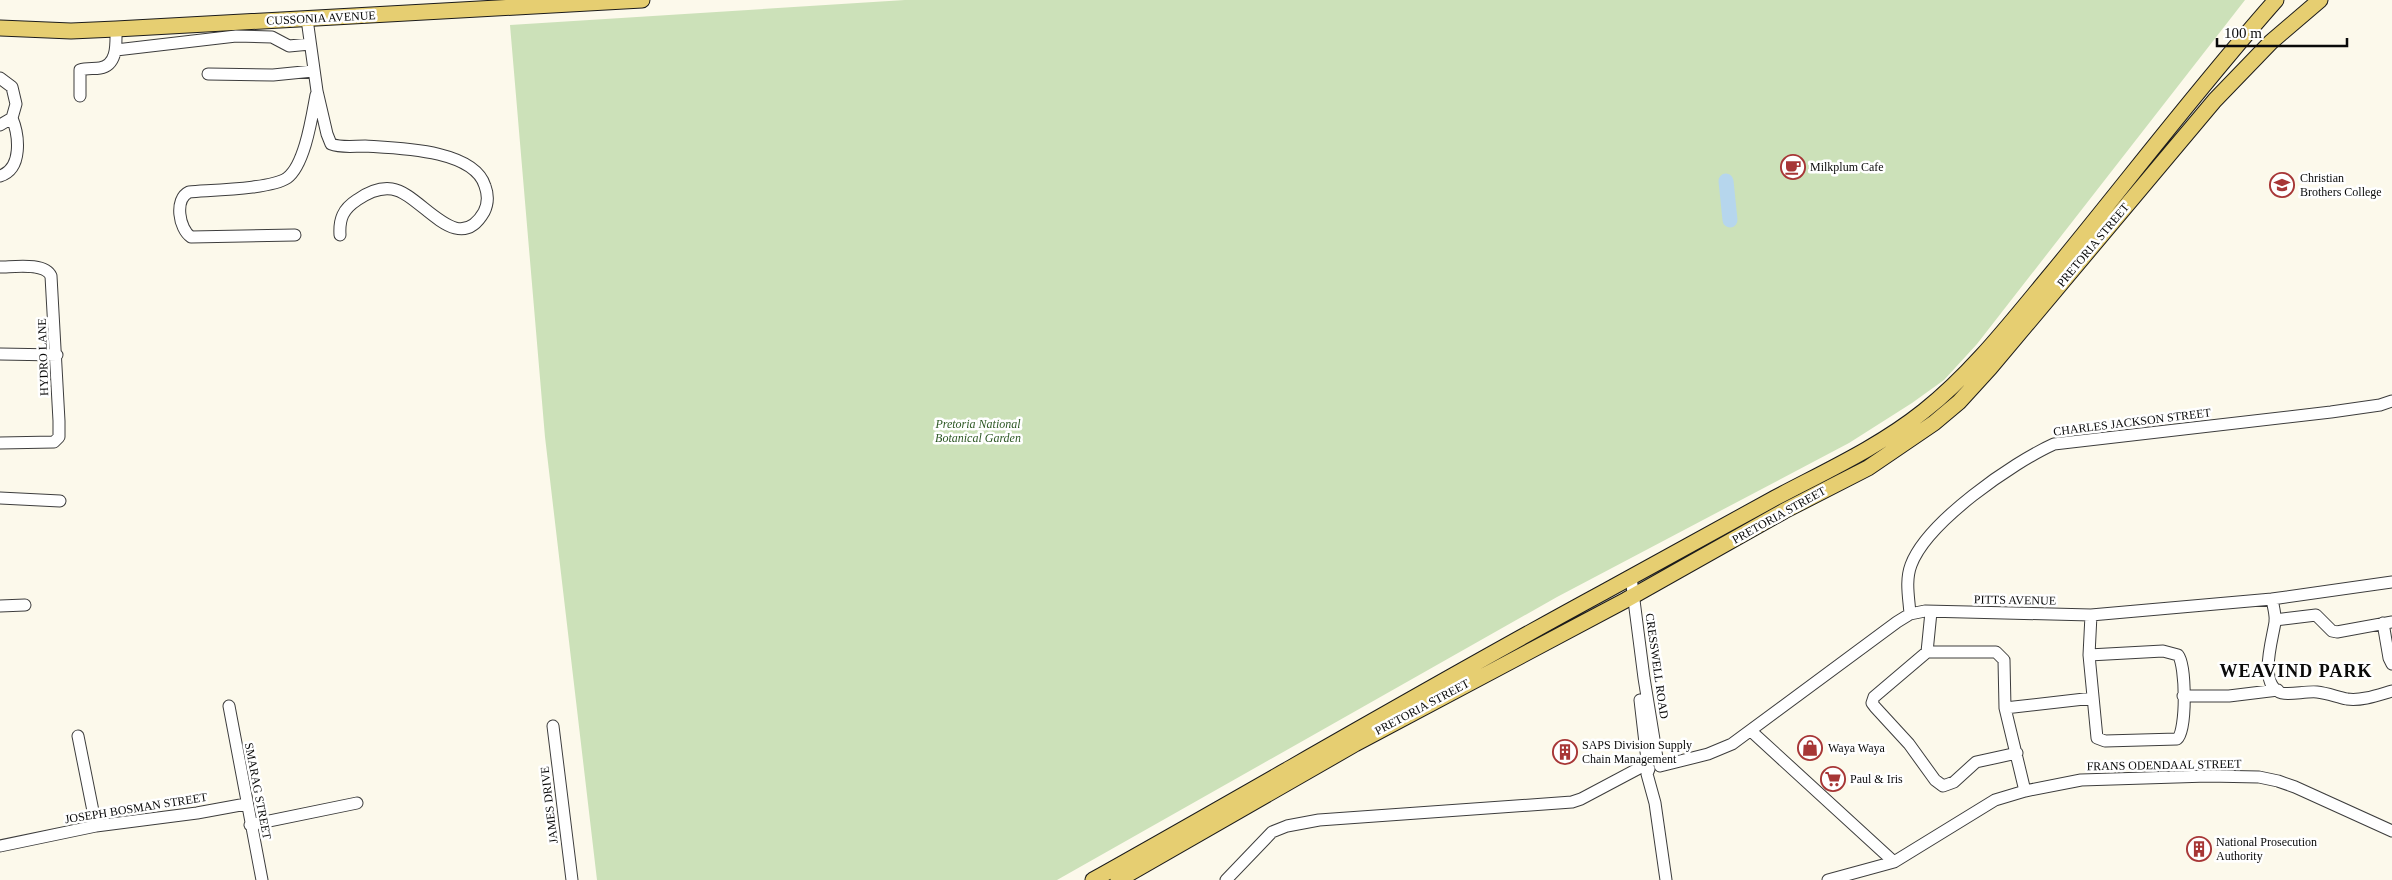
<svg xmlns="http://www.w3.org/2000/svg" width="2392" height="880" font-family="'Times New Roman',serif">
  <rect width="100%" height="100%" fill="#fcf9eb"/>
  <path fill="#cce1b9" d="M905,0H2245L1977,344L1944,380L1912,403L1849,443L1557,597L1057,880H597L545,437L510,25Z"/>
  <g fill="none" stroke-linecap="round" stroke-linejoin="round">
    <path stroke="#b6d6ed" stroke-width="15" d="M1726,181L1730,220"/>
    <defs>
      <path id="minor" d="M307,19L317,91L327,134L331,144C341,148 354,146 365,146C396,148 474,149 485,186C488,194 488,204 484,212C457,259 421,193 392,189C379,187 367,193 357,200C343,209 339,219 340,235
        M116,50L236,36L272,37L289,46L310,44
        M208,74L273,75L313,71
        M0,78L12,87L16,104L12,118L0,125
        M80,96V70C86,68 94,69 100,68C118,65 116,43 116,29
        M0,176C23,169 19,135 12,118
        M295,235L191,237C179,229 174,199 189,192C212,190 271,189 287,178C305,165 312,116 316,95
        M0,267C13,267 45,262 51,276L59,421V437L54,442L0,443
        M0,354L57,355
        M0,498L60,501
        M1631,577L1644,678L1657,758
        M2272,599C2273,606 2276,615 2275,622C2273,638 2257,686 2282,693C2291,695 2306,691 2317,692C2327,693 2337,697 2347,699C2362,701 2378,695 2392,691
        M0,606L25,605
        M1910,614C1909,598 1905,581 1911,565C1927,522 2012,463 2054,444L2331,412L2380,405L2392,401
        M2275,620L2316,615L2332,631L2337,632L2392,622
        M2383,623L2389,658L2392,664
        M1927,652L1931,612
        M2089,655L2163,651L2178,655C2186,665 2187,731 2177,739L2105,741L2097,738L2089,655L2091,615
        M2183,696H2229L2278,690
        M1640,700L1647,760
        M229,706L262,880
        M2005,708L2093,698
        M553,726L572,880
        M1751,731L1894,862
        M78,736L96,826
        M2017,753L1976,762L1954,782L1943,786L1935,780L1909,744L1875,707L1872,703L1874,697L1927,652H1996L2004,660L2005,708L2025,791
        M1660,766L1708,754L1732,744L1897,622L1910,614L1925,611L2091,615L2272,599L2392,582
        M1649,769L1647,774L1655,803L1666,880
        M250,825L357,803
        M0,846L96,826L197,813L246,804
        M1226,880L1272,832L1287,826L1319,820L1572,802L1581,799L1647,764
        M1828,880L1894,862L1995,800L2025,791L2081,780L2208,776L2259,777L2278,781L2295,787L2392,831"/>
      <path id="major" d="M0,28L71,31L116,29L642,0
        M1093,880C1263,785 1432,685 1604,592C1661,561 1718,529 1775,498C1826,471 1879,447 1924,411C1973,372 2012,321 2052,273C2127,182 2198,88 2276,0
        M1118,880L1355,744L1626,600L1784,511L1868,468L1934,423L1959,402L1990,368L2215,100L2271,42L2320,0"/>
    </defs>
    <use href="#minor" stroke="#3d3d3d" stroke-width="13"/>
    <use href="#major" stroke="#1b1b1b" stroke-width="17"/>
    <use href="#minor" stroke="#fff" stroke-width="11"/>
    <use href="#major" stroke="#e6ce71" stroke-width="15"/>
  </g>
  <defs>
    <symbol id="cafe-ring" viewBox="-11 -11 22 22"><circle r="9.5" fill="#fff" stroke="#a73636" stroke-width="1.5"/><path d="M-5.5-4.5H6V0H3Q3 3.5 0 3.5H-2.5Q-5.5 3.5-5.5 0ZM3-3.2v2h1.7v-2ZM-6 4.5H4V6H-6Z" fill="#a73636"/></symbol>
    <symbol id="school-ring" viewBox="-11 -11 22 22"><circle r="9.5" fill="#fff" stroke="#a73636" stroke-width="1.5"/><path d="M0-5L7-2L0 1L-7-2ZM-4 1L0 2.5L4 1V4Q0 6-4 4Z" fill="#a73636"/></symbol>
    <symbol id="shop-ring" viewBox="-11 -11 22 22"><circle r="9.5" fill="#fff" stroke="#a73636" stroke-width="1.5"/><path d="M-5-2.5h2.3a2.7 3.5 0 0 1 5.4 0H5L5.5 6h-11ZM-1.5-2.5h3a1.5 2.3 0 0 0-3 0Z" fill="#a73636"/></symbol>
    <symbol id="building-ring" viewBox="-11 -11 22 22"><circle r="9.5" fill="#fff" stroke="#a73636" stroke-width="1.5"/><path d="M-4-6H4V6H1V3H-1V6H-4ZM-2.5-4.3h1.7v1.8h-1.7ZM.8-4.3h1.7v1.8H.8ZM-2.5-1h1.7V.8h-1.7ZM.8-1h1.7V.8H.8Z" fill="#a73636"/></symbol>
    <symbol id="supermarket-ring" viewBox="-11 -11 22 22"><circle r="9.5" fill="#fff" stroke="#a73636" stroke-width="1.5"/><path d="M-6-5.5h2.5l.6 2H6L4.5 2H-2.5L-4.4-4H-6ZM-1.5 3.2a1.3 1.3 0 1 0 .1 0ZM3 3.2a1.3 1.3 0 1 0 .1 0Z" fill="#a73636"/></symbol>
  </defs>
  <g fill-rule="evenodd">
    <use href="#cafe-ring" x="1779" y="153" width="28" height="28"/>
    <use href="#school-ring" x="2268" y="171" width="28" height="28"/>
    <use href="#shop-ring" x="1796" y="734" width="28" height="28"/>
    <use href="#building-ring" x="1551" y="738" width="28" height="28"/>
    <use href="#supermarket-ring" x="1819" y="765" width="28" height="28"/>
    <use href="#building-ring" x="2185" y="835" width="28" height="28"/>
  </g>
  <g text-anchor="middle" stroke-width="5" stroke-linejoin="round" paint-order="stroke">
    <g font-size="12" fill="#0a0a0a" stroke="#fff">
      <text transform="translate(321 18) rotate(-3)" y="4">CUSSONIA AVENUE</text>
      <text transform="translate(2093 245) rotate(-50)" y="4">PRETORIA STREET</text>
      <text transform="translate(43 357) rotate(-92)" y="4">HYDRO LANE</text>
      <text transform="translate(2132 422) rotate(-7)" y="4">CHARLES JACKSON STREET</text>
      <text transform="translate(1779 515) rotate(-29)" y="4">PRETORIA STREET</text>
      <text transform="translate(2015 600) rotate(1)" y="4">PITTS AVENUE</text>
      <text transform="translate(1657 666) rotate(82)" y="4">CRESSWELL ROAD</text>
      <text transform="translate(1422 707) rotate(-28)" y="4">PRETORIA STREET</text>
      <text transform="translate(2164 765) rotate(-1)" y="4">FRANS ODENDAAL STREET</text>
      <text transform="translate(258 791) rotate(79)" y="4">SMARAG STREET</text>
      <text transform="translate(549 805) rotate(-97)" y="4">JAMES DRIVE</text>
      <text transform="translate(136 808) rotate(-9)" y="4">JOSEPH BOSMAN STREET</text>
    </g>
    <g font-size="12" fill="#0a0a0a" stroke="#fff" text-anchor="start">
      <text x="1810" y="171">Milkplum Cafe</text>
      <text x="2300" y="182">Christian<tspan x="2300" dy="14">Brothers College</tspan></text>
      <text x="1582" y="749">SAPS Division Supply<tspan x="1582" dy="14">Chain Management</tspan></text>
      <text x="1828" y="752">Waya Waya</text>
      <text x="1850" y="783">Paul &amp; Iris</text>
      <text x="2216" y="846">National Prosecution<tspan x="2216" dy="14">Authority</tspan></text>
    </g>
    <g font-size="12" font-style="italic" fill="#2d5824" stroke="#fff">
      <text x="978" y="428">Pretoria National<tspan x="978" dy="14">Botanical Garden</tspan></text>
    </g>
    <g font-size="18" font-weight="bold" letter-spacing="1" fill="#0a0a0a" stroke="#fff">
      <text x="2296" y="677">WEAVIND PARK</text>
    </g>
  </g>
  <path d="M2217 38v8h130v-8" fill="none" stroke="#0a0a0a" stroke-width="2.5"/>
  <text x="2224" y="38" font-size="15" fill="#0a0a0a" stroke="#ffffff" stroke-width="4" paint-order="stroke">100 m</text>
</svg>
